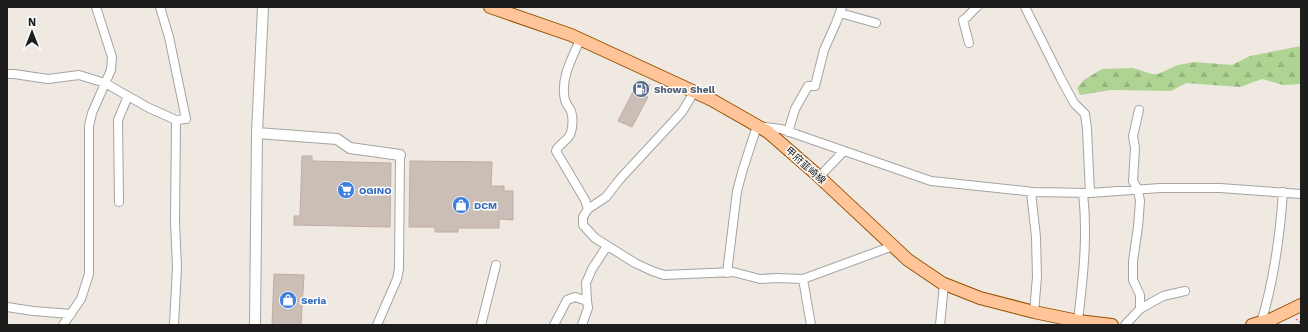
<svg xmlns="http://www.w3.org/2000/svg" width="1308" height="332" font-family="'Work Sans','Noto Sans JP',sans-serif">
  <defs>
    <pattern id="forest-firs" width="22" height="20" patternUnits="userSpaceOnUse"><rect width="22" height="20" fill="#aed392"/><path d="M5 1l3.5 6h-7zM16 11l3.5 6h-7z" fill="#95b57d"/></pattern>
  </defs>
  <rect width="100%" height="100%" fill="#efe9e1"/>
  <path fill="url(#forest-firs)" d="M1301,46V84L1283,85L1262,79L1240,87L1186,83L1171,91L1111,90L1080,95L1077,88L1084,80L1102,69L1133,68L1152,74H1158L1178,65L1195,62L1232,65L1250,56Z"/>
  <path fill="#cbbeb7" stroke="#c2aca2" d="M639,80L650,85L645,95L648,97L632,127L618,121Z
    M302,156H312V161L391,163L390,227L294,225V216H300Z
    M410,161L492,162L491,186H504V191H513V220L499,219V228H458V232H435V227H409Z
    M274,274L304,275L301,325H272Z"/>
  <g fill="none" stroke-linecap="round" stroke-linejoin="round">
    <defs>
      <path id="minor" d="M160,7L169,37L186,119L176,120
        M1025,7L1060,77L1074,103L1085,114L1087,129L1090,193
        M840,13L876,23
        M580,40C572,58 560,79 565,100C566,104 569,107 571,111C573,116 573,126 571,132C569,141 559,143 556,151L585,200L588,209L583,217V225L595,238L635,263L652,271L664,275L733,272L760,279L777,278L803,279L893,246
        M969,43L963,20C970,16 971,11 977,7
        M7,74H14L48,79L79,75L105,83L149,108L176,120L175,222L177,267L174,325
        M1139,110L1133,136L1135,148L1133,181L1138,190L1140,201L1138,227L1133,261V280L1140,295V309
        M788,132L795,109L808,86H815L824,50L836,23L842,7
        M819,177L844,151
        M1031,192L1036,237L1037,277L1034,312
        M119,202L118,120L128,96
        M588,209L606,197L620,179L682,112L694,92
        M727,273L737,191L743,169L757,126L781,129L931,181L1034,192L1090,193L1160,188H1220L1301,194
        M803,279L811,325
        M587,301L586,283L592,269L607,246
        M7,307L33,311L71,314
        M1078,321C1083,278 1088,236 1083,193
        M1261,323C1274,280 1280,236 1283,192
        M63,325L81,299L89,274V126L92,113L111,70L112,57L96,7
        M377,325L397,279L399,269L400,155
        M481,325L496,265
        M554,325L567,300L575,297L587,301L588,308L582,325
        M940,325L944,284
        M1125,325L1140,309L1163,296L1185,291"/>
      <path id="tertiary" d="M257,133L337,139L350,148L400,155
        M255,325L257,133L263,7"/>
      <path id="primary" d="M490,7L571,35L712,100L768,132L815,173L908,260L942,283L980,298L1034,312L1078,321L1112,325
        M1252,325L1272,319L1301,305"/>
    </defs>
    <use href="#minor" stroke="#a4a4a4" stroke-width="10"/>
    <use href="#tertiary" stroke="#a4a4a4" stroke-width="12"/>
    <use href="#primary" stroke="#965000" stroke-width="14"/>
    <path stroke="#ff6368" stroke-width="1.5" stroke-dasharray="2 2" stroke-linecap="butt" d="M1296,319L1301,323"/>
    <use href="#minor" stroke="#fff" stroke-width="8"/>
    <use href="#tertiary" stroke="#fff" stroke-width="10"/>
    <use href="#primary" stroke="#ffc497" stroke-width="12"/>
  </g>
  <defs>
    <symbol id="fuel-disc" viewBox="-11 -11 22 22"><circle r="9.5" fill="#5c6f8a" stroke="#fff"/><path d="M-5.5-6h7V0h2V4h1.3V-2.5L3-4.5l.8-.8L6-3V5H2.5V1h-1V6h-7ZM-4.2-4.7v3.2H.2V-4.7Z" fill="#fff"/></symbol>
    <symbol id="supermarket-disc" viewBox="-11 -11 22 22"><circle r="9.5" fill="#3f7fe0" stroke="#fff"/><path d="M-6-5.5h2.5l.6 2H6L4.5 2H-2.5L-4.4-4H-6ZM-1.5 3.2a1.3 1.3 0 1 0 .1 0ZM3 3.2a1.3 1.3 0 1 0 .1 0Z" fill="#fff"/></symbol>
    <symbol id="shop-disc" viewBox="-11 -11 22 22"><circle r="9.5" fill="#3f7fe0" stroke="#fff"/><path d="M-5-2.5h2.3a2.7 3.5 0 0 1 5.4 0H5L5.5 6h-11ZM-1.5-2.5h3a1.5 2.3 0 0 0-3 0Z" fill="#fff"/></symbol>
  </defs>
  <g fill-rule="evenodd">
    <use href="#fuel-disc" x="631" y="79" width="20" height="20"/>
    <use href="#supermarket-disc" x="336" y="180" width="20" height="20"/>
    <use href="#shop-disc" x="451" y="195" width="20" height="20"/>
    <use href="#shop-disc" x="278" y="290" width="20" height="20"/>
  </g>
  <g text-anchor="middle" stroke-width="3" stroke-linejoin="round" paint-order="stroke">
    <g font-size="10" font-weight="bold" fill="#4e5e75" stroke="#fff" text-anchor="start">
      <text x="654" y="93">Showa Shell</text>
    </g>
    <g font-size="10" fill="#1d1d1d" stroke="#fff">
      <text transform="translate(806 165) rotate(42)" y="4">甲府韮崎線</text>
    </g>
    <g font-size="10" font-weight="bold" fill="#366cbe" stroke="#fff" text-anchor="start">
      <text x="359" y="194">OGINO</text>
      <text x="474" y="209">DCM</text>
      <text x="301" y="304">Seria</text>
    </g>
  </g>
  <rect width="1308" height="332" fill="none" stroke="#1d1d1d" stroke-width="16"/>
  <g transform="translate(32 32)" stroke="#ffffff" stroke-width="3" paint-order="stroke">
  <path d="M0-3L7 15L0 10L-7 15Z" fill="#1d1d1d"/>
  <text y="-6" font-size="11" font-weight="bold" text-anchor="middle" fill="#1d1d1d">N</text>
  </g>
</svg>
